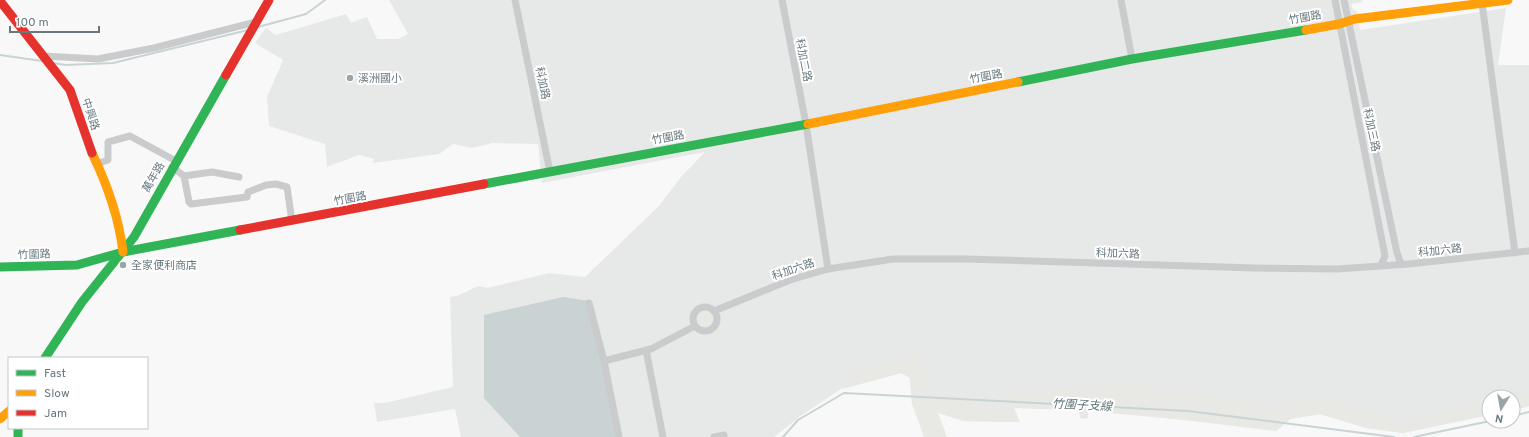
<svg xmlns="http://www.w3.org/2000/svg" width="1529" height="437" font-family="Overpass,'Noto Sans TC',sans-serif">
  <rect width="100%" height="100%" fill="#f8f8f8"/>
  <path fill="#e7e8e8" d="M389,0H1362L1363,2L1351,4L1353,9L1357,12L1360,30L1506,8L1498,65H1529V406L1513,410V397H1489V415L1403,433L1366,428L1320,414L1290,419L1276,431L1109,411L1014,408L1020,422L963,421L912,404L910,378L901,373L841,389L802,415L774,437H461L455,409L377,422L374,403H385L453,387L450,297L457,296L478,286L488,288L549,273L585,277L659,206L681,177L705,152L542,183L538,144L492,143L472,148L453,144L439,154L373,163L374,159L359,155L327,167L325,144L269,126L267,97L283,60L255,43L266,28L276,35L346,14L351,23L367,17L377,39H398L408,34Z"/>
  <path fill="#e8e9e5" d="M699 319a8 8 0 1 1 16 0a8 8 0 1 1-16 0Z
    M921,350L933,395L1010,398L1016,388L1088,389L1120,381L1274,405L1324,396L1401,421L1489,402V415L1403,433L1366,428L1320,414L1290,419L1276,431L1206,422L1088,411V418L1081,419L1078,410L1014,408L1020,422L963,421L938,413L947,437H924L912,404L910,377L901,373L846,388L843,375Z
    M1529,393V406L1513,410L1512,397Z"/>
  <path fill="#cad3d4" d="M563,297L589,301L617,437H520L484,398V315Z"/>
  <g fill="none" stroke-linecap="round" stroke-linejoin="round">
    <path stroke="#cad3d4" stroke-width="2" d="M258,27L306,14L325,0
      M0,55L42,61
      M53,63L66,65L113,63L248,30
      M1513,416L1529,412
      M783,437L798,420L844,393L1188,411L1394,437
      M1414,437L1490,421"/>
    <path stroke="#c9cbcc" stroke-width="7" d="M515,0L550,172
      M782,0L806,124L828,269
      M1121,0L1132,59
      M1335,0L1385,256L1381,265
      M1344,0L1397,253L1401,264
      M1482,3L1515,253
      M43,56L98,59L154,48L256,22
      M96,164L108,160V142L130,136L176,161
      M172,167L184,176L189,202L191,204L247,197L248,192L266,185L276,184L287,187L292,221
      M184,176L212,172L239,177
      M589,303L604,361L619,437
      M693 319a12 12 0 1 1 24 0a12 12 0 1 1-24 0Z
      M714,311L790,280L828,269L893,259H966L1255,268L1337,269L1409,264L1529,251
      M646,350L663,437
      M604,361L651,349L695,326
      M714,437L724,435"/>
    <path stroke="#30b455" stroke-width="9" d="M1018,82L1132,59L1306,30
      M484,184L808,124
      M0,267L77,265L123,252L240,230
      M45,358L82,302L134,237L226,75
      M18,428V437"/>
    <path stroke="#ff9f0a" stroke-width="9" d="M1306,30L1339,24L1355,19L1508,0
      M808,124L1018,82
      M92,153C107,184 119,218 123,252
      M0,419L9,411"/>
    <path stroke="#e5322d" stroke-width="9" d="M0,1L70,90L92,153
      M226,75L269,0
      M240,230L484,184"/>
  </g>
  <g fill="#9aa5a9" stroke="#fff" stroke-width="1.5">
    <circle cx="350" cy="78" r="4"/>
    <circle cx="123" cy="265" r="4"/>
  </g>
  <g text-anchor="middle" stroke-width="4" stroke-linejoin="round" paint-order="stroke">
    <g font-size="11" fill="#67787e" stroke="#fff">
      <text transform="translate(1305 17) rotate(-10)" y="4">竹圍路</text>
      <text transform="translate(804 60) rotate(79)" y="4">科加二路</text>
      <text transform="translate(986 76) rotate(-11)" y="4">竹圍路</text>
      <text transform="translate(543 83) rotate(78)" y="4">科加路</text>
      <text transform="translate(91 114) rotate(72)" y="4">中興路</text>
      <text transform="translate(1372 130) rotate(78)" y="4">科加三路</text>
      <text transform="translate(668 137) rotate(-10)" y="4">竹圍路</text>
      <text transform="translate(153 177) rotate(-61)" y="4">萬年路</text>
      <text transform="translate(350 198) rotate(-11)" y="4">竹圍路</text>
      <text transform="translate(1440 250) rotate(-6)" y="4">科加六路</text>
      <text transform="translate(1118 253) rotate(2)" y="4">科加六路</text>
      <text transform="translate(34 254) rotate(-2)" y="4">竹圍路</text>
      <text transform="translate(793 269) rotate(-19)" y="4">科加六路</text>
    </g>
    <g font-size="11" fill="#67787e" stroke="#fff" text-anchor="start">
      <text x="358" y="82">溪洲國小</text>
      <text x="131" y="269">全家便利商店</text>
    </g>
    <g font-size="12" font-style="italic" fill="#627678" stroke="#fff">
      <text transform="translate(1082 405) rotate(3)" y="4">竹圍子支線</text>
    </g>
  </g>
  <rect x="8" y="357" width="140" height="72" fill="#ffffff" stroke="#c2c9cb"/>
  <rect x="16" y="370" width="20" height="6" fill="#30b455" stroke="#c2c9cb"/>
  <text x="44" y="377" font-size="12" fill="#67787e">Fast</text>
  <rect x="16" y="390" width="20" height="6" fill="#ff9f0a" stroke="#c2c9cb"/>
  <text x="44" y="397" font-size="12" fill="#67787e">Slow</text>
  <rect x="16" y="410" width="20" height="6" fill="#e5322d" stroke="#c2c9cb"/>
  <text x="44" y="417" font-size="12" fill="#67787e">Jam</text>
  <g transform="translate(1501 409) rotate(191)"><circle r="19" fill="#ffffff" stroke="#c2c9cb"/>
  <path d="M0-3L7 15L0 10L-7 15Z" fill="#9aa5a9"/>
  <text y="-6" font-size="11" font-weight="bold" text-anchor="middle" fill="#67787e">N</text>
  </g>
  <path d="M10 26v6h89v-6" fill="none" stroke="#67787e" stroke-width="2"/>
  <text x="16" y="26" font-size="12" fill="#67787e" stroke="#ffffff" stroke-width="3" paint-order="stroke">100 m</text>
</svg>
